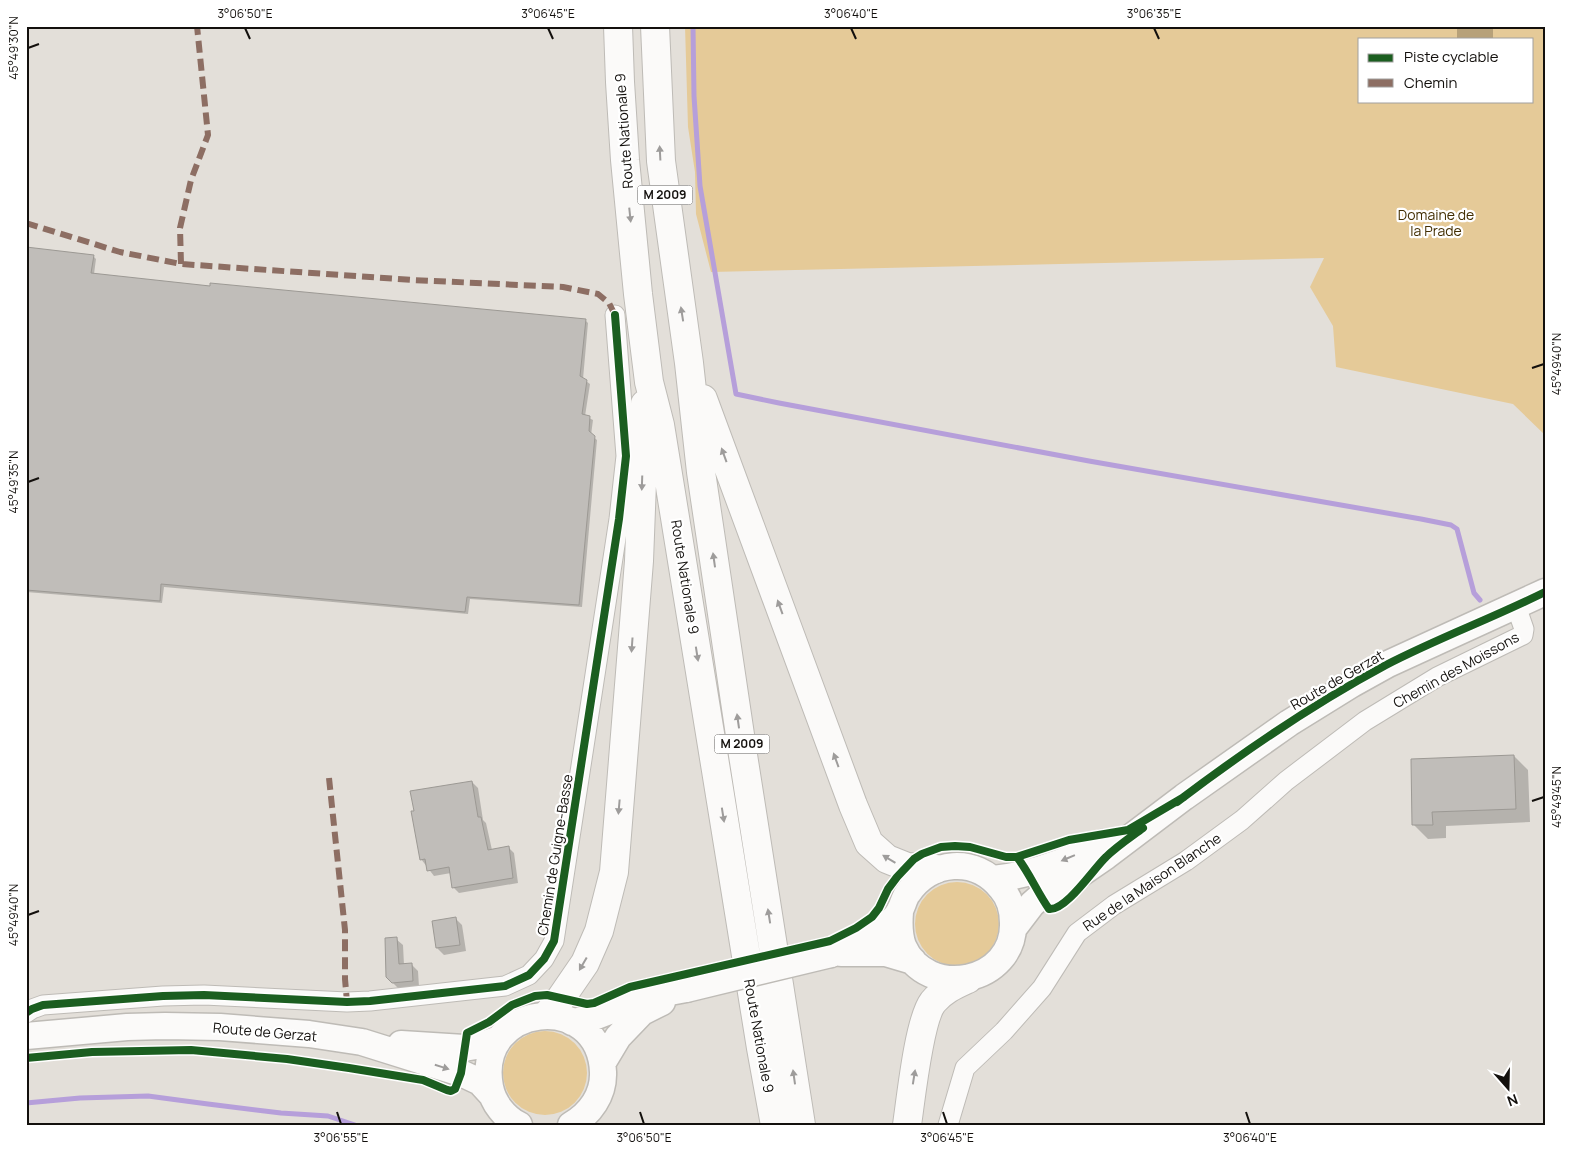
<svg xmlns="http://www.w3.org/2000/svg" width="1571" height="1151" font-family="Manrope,sans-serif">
  <rect width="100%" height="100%" fill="#e3dfd9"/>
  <path fill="#e5ca98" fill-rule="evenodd" d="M685,26H1545V435L1513,404L1336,367L1333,326L1310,287L1324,258L711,272L696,214L695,172L688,127ZM1360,39H1532V101H1360Z
    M915 924a42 42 0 1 1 84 0a42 42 0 1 1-84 0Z
    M503 1073a42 42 0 1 1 84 0a42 42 0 1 1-84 0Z"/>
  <path fill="#0003" d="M1457,26H1493V39H1457Z
    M26,248L93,256L96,259L94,274L211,287L585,320L588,323L583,379L590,384L585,416L593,420L591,435L597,440L582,607L470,599L468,614L164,587L162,603L26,592Z
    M1514,756L1528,770L1530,822L1446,826V838L1428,839L1414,825L1412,760Z
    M472,782L478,788L483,820L486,823L492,850L508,847L514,853L518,883L459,893L454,888L451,873L434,876L421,859Z
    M455,918L462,925L466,951L444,955L437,948Z
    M396,939L403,945L404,965L411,964L418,971L419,987L399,989L392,982Z"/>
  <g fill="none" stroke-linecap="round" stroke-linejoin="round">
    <path stroke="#b69fda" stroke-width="5" d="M693,26L694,96L700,186L736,394L779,403L1089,461L1421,519L1451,525L1457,529L1474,593L1480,600
      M26,1103L80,1098L148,1096L208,1104L281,1113L328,1116L355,1125"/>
  </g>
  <path fill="#c0bdb9" stroke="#9c9994" d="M26,247L94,255L91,273L210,286V283L586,319L580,376L587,380L582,414L590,416L589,431L595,436L579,605L467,597L465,612L161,584L160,601L26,590Z
    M1514,755L1516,809L1432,812L1433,825H1412L1411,759Z
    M472,781L478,817H481L488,850L509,846L513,878L452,888L449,867L427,871L425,859L420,860L411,811H414L410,791Z
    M456,917L460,945L436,948L432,921Z
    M397,937L399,964L412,963L413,981L392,983L386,977L385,938Z"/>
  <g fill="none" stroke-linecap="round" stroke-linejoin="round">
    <defs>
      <path id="minor" d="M26,1013L32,1009L43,1005L163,996L204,995L347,1002L370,1001L505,986L529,975L544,959L554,941L619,519L626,456L615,315
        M948,1125L965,1068L1004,1031L1042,988L1077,933L1114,905L1186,861L1242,820L1286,781L1365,721L1437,677L1523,635L1524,629L1516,606"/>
      <path id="secondary" d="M993,879C1031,875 1069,861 1103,843
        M1013,929L1032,904L1040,897L1074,878L1106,856L1184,797L1289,723L1352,684L1388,664L1545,592
        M841,953H886L913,961
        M831,954C847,946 867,940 882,929C888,925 897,917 900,910C903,905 904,898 908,893C931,860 975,856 1001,888C1010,898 1013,910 1013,923C1015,983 927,1001 903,946C899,935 899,924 900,912
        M572,1022L589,1019L648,996L686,989
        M26,1036L127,1027L165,1026L220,1027L309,1034L362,1042L461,1073L480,1082L491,1094
        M401,1044L464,1048L482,1045L499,1039
        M603,1062L618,1037L642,1012L662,1002
        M519,1125C505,1118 493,1103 490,1087C474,1002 600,989 603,1072C604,1095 590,1114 571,1125"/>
      <path id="trunk" d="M618,26L620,82L625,160L638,294L649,382L660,425L761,1048L775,1125
        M655,26L661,161L689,363L701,472L743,755L801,1125
        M703,399L853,805L869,843L887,859L907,867L936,869
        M547,1015L561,998L585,963L599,931L614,872L639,561L645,404
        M907,1125C911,1098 919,1020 933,1002C943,990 955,985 968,979"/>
    </defs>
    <use href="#minor" stroke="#bebbb6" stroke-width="21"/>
    <use href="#secondary" stroke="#bebbb6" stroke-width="29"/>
    <use href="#trunk" stroke="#bebbb6" stroke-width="30"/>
    <use href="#minor" stroke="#fbfaf9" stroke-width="19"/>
    <use href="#secondary" stroke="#fbfaf9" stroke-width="26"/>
    <use href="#trunk" stroke="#fbfaf9" stroke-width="28"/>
    <defs>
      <path id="secondary-bridge" d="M686,989L831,954"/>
    </defs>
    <use href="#secondary-bridge" stroke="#bebbb6" stroke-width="29" stroke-linecap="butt"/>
    <use href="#secondary-bridge" stroke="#fbfaf9" stroke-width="26"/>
    <path stroke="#8d6e63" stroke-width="6" stroke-dasharray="12 6" stroke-linecap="butt" d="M26,223L120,252L181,264L413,280L563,287L598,294L609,303L615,315
      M181,264L180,228L191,180L208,135L197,26
      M329,778L345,930V979L347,1002"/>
    <defs>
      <path id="cycleway" d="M1177,802C1243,752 1313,704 1386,665C1438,638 1493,618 1545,592
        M1017,857C1030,874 1037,892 1049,909C1066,911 1094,868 1106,857C1117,846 1131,837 1143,828
        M26,1013L32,1009L43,1005L163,996L204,995L347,1002L370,1001L505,986L529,975L544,959L554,941L619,519L626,456L615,315
        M26,1058L92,1052L191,1050L287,1059L349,1068L423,1080L447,1090L451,1091L455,1089L461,1073L467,1033L489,1022L512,1005L535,996L547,995L587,1004L594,1003L630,987L830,941L856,928L872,917L879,908L888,889L897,877L914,859L922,854L941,847L955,846L970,847L1006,857H1017L1069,840L1128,830L1184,797"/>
    </defs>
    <use href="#cycleway" stroke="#fff" stroke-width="11"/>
    <use href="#cycleway" stroke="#1b5e20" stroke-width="8"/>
  </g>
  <defs><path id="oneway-solid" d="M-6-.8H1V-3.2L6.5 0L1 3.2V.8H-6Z" transform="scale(1.25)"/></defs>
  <g fill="#9e9c9b">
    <use href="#oneway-solid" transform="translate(660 153) rotate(-93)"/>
    <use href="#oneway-solid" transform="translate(630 215) rotate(84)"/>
    <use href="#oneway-solid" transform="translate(682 314) rotate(-99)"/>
    <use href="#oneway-solid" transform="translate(724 455) rotate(-110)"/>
    <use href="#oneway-solid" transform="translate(642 483) rotate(92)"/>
    <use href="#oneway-solid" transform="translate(714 560) rotate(-98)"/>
    <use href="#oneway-solid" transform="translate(780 607) rotate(-110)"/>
    <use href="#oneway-solid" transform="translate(632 645) rotate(94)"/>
    <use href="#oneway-solid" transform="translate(697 654) rotate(81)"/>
    <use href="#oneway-solid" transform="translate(738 721) rotate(-98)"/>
    <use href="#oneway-solid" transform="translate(836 760) rotate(-110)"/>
    <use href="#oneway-solid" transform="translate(619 807) rotate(95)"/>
    <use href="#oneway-solid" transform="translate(723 815) rotate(81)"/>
    <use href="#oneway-solid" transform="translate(1068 858) rotate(157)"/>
    <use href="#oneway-solid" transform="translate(889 859) rotate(-149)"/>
    <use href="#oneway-solid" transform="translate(769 916) rotate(-99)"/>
    <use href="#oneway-solid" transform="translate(583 964) rotate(120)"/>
    <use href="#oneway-solid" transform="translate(442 1067) rotate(17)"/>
    <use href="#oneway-solid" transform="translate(794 1077) rotate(-98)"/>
    <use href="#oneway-solid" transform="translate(914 1077) rotate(-81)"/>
  </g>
  <path fill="none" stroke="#13100d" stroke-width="2" d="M245,28L250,39M548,28L553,39M851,28L856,39M1154,28L1159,39M28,48L39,44M1532,368L1544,364M28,482L39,478M1532,801L1544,797M28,915L39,911M337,1112L341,1124M640,1112L644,1124M943,1112L947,1124M1246,1112L1250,1124"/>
  <g text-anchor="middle" stroke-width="4.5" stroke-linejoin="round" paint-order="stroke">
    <g fill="#fff" stroke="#5a5856" stroke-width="1">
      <rect x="637.5" y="185.5" width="55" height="19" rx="4"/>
      <rect x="714.5" y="734.5" width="55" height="19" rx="4"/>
    </g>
    <g font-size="12" font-weight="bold" fill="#13100d">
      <text x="665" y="199">M 2009</text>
      <text x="742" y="748">M 2009</text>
    </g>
    <g font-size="14" fill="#13100d" stroke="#fff">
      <text transform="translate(624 131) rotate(-94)" y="5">Route Nationale 9</text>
      <text transform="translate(685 577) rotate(81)" y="5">Route Nationale 9</text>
      <text transform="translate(1456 670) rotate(-29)" y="5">Chemin des Moissons</text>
      <text transform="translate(1337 680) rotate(-30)" y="5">Route de Gerzat</text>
      <text transform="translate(555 855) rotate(-81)" y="5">Chemin de Guigne-Basse</text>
      <text transform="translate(1152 882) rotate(-34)" y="5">Rue de la Maison Blanche</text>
      <text transform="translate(265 1032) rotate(5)" y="5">Route de Gerzat</text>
      <text transform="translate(759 1036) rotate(80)" y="5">Route Nationale 9</text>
    </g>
    <g font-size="14" fill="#422e02" stroke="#fff">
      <text x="1436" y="220">Domaine de<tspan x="1436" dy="16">la Prade</tspan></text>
    </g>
  </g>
  <rect width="1571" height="1151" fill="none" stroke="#ffffff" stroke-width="55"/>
  <rect x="1358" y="38" width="175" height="65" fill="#ffffff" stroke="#a19f9e"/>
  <rect x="1368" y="54" width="25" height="8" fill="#1b5e20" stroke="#a19f9e"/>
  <text x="1404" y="62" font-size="15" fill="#13100d">Piste cyclable</text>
  <rect x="1368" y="79" width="25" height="8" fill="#8d6e63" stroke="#a19f9e"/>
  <text x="1404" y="88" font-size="15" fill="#13100d">Chemin</text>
  <g transform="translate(1508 1088) rotate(160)" stroke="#ffffff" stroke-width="4" paint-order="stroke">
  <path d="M0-4L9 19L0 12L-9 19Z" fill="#13100d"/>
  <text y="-8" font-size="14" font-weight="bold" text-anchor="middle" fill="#13100d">N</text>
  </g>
  <rect x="28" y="28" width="1516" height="1096" fill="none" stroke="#13100d" stroke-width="2"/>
  <g font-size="12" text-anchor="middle" fill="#13100d">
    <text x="245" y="18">3°06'50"E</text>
    <text x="548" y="18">3°06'45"E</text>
    <text x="851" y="18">3°06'40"E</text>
    <text x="1154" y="18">3°06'35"E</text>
    <text transform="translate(14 48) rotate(-90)" y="4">45°49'30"N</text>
    <text transform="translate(1557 364) rotate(-90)" y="4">45°49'40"N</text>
    <text transform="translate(14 482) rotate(-90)" y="4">45°49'35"N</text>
    <text transform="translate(1557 797) rotate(-90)" y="4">45°49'45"N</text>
    <text transform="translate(14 915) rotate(-90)" y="4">45°49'40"N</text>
    <text x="341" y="1142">3°06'55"E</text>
    <text x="644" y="1142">3°06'50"E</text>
    <text x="947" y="1142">3°06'45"E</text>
    <text x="1250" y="1142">3°06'40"E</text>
  </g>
</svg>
